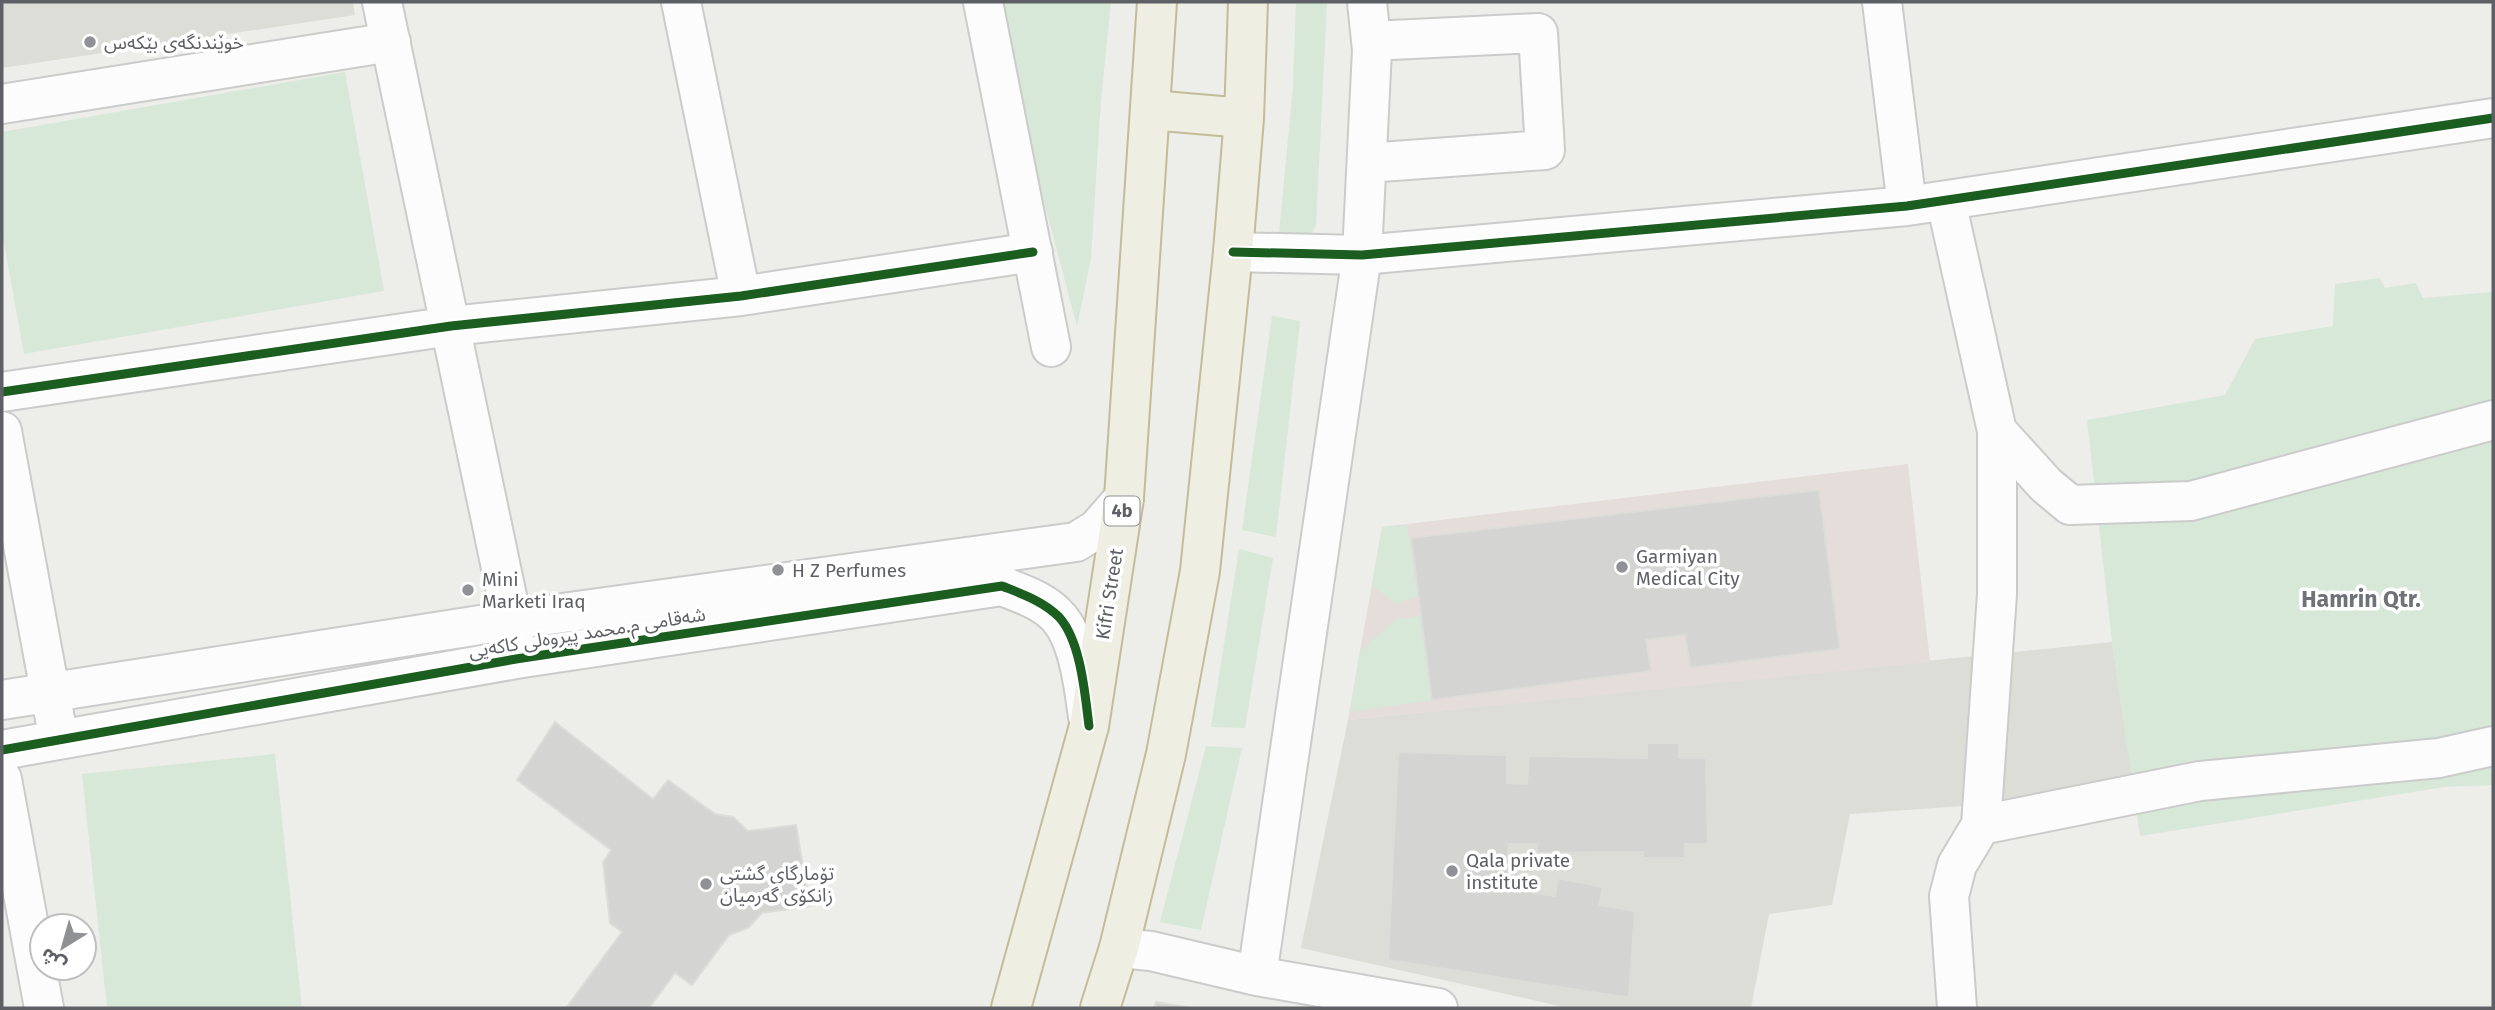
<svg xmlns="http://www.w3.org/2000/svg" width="2495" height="1010" font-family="'Fira Sans','Noto Sans Arabic',sans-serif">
  <rect width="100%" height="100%" fill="#edede9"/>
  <path fill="#ddddd7" d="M2,2H353L355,15L2,68Z
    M2112,642L2135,794L1850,814L1832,905L1769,914L1751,1008H1568L1301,948L1348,720Z"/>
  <path fill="#e5ddda" d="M1908,464L1930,662L1348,720L1382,527Z"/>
  <path fill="#d7e8d8" d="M1000,2H1111L1101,100L1091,258L1077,327L1024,125Z
    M1296,2H1327L1316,225L1310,236L1278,244L1293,86Z
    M345,72L384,291L24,354L2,232V132Z
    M2380,278L2385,288L2416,283L2423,298L2493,292V785L2444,787L2140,836L2112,642L2087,420L2225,395L2255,339L2333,326L2335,284Z
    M1272,316L1300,321L1276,537L1242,530Z
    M1407,525L1418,596L1395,604L1372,585L1382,527Z
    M1239,549L1273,558L1245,728L1211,727Z
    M1421,616L1432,700L1350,712L1360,651L1396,620Z
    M1206,746L1242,748L1201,930L1160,922Z
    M275,754L302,1008H107L82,774Z"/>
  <path fill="#d4d4d2" stroke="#dcdcd8" stroke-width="2" d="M1819,490L1840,649L1690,668L1685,635L1646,640L1651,671L1432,700L1411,538Z
    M555,722L653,799L668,780L715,814L733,817L748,831L796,825L810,906L762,913L748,928L729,935L692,985L675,973L649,1008H566L622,932L610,923L603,862L611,850L517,780Z
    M1647,743H1679V758H1706L1708,844H1685V858H1642L1643,852L1537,853V844H1509L1506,869L1519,872L1517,890L1555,896L1558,878L1603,887L1599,905L1635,911L1629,998L1388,960L1398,752L1507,755V783L1527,784L1529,756L1647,758Z
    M1156,1002L1191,1008H1154Z"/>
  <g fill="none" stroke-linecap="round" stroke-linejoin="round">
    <defs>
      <path id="minor" d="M382,2L512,620L514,643
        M681,2L741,296
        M983,2L1051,347
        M1882,2L1907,206
        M2,104L391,42
        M1367,163L1545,150L1538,33L1371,41
        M1946,201L1997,431V594L1981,825L1957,865L1949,896L1957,1008
        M1233,252L1362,255L1907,206L2493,118
        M2,392L451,326L741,296L1033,252
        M2,431L55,719
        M1997,431L2046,485L2070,505L2191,501L2493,420
        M2,700L512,620L1076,542L1097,529L1124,498
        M2,750L516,659L1002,586C1022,594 1045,601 1059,618C1079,641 1084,688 1088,717
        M2,779L44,1008
        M1981,825L2200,781L2439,758L2493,746
        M1119,948L1151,951L1257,976L1438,1008
        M1257,976L1362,255L1372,50L1367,2"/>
      <path id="highway" d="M1151,110L1244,118
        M1011,1008L1089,726L1124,498L1157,2
        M1100,1008L1119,948L1166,754L1200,571L1233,252L1244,118L1248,2"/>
    </defs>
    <use href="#minor" stroke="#cbcbcb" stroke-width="42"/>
    <use href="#highway" stroke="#c3bc98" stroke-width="42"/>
    <use href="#minor" stroke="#fcfcfc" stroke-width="38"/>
    <use href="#highway" stroke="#efeee3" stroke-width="38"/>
    <defs>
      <path id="cycleway" d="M1233,252L1362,255L1907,206L2493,118
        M2,392L451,326L741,296L1033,252
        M2,750L516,659L1002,586C1022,594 1043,601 1059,617C1081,641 1085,695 1089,726"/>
    </defs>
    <use href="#cycleway" stroke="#fff" stroke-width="13"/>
    <use href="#cycleway" stroke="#1b5e20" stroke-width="9"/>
  </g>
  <g fill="#909194" stroke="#fff" stroke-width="2.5">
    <circle cx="90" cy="42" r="7"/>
    <circle cx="1622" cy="567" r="7"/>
    <circle cx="778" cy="570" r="7"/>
    <circle cx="468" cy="590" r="7"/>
    <circle cx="1452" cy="871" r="7"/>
    <circle cx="706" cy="884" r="7"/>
  </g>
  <g text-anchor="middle" stroke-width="7" stroke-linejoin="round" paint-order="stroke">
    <rect fill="#fff" stroke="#8e9094" stroke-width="2" x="1104.5" y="496.5" width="35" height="29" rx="5"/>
    <g font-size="18" font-weight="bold" fill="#5e6066">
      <text x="1122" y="517">4b</text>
    </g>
    <g font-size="19" fill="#5e6066" stroke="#fff" text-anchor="start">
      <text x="104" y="49">خوێندنگەی بێکەس</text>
      <text x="1636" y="563">Garmiyan<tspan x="1636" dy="22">Medical City</tspan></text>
      <text x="792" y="577">H Z Perfumes</text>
      <text x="482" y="586">Mini<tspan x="482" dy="22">Marketi Iraq</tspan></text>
      <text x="1466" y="867">Qala private<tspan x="1466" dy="22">institute</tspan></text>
      <text x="720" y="880">تۆمارگای گشتی<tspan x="720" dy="22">زانکۆی گەرمیان</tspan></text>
    </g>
    <g font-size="19" fill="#5e6066" stroke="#fff">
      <text transform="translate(1109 594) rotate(-81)" y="7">Kifri Street</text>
      <text transform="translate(587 632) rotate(-9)" y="7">شەقامی م.محمد پیروەلی کاکەیی</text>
    </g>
    <g font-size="23" font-weight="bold" fill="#6f7278" stroke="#fff">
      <text x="2361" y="607">Hamrin Qtr.</text>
    </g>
  </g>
  <rect width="2495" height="1010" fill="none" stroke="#5e6066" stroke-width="7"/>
  <g transform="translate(63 947) rotate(217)"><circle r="33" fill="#ffffff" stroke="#bfbfc2" stroke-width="2"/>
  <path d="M0-5L12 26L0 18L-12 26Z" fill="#909194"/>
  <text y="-10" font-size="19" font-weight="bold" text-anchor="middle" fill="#5e6066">ش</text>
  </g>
</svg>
